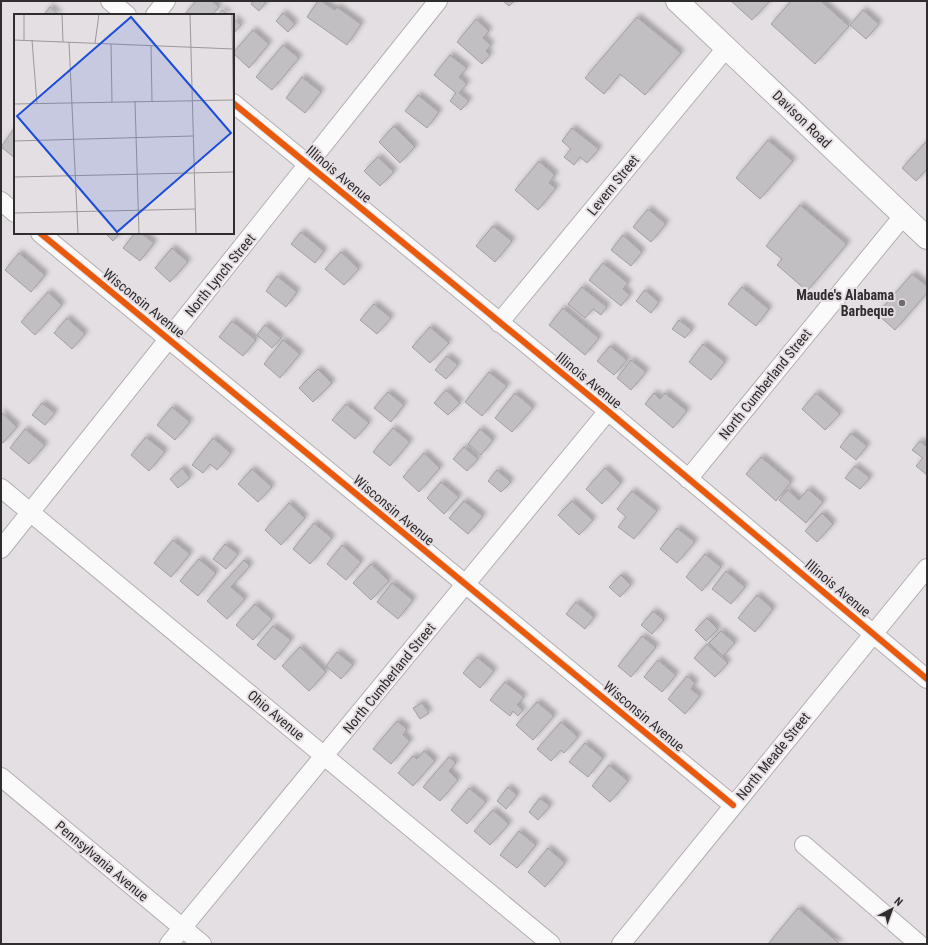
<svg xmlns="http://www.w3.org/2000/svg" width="928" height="945" font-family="'Roboto Condensed',sans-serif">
  <defs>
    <filter id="shadow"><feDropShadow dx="3.5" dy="-3.5" stdDeviation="2" flood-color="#0004"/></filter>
  </defs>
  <rect width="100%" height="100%" fill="#e4dfe2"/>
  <path fill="#c1bfc1" stroke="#a19fa1" filter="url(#shadow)" d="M196,1H212L219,7L212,15H184Z
    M253,1H267L259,11L251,4Z
    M318,1H321L335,10L337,7L361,24L347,45L307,17Z
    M503,1H514L509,6Z
    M731,1H770L752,20Z
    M791,1H821L849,26L815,64L771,24Z
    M50,7L59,15H43Z
    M222,10L229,15H218Z
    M863,10L879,24L866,39L850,25Z
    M283,13L295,24L288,32L276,21Z
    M637,17L681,53L645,95L620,74L604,94L585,78Z
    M233,18L241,25L233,34Z
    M476,19L489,31L483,38L491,45L486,51L490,55L482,64L457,42Z
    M253,30L269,44L249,68L233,53Z
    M283,45L299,58L272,90L256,77Z
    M450,55L467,68L459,77L467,84L459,93L469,101L461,110L450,101L456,93L434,75Z
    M302,77L321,92L305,113L286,98Z
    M418,95L439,112L427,128L405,111Z
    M394,126L415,147L400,163L379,142Z
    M572,128L599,149L587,163L580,157L574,165L564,157L571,149L562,141Z
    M13,130L15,131V158L1,147Z
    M768,140L793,161L760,199L736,178Z
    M927,141V169L916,181L902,168Z
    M378,157L394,172L380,186L364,171Z
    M539,161L555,175L549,183L556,188L538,210L515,190Z
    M800,205L847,244L807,291L777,265L782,259L766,246Z
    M648,209L666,224L651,242L633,227Z
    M493,226L512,241L495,262L476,246Z
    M301,232L324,251L315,263L291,244Z
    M105,233H120L113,241Z
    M135,233H141L154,243L140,261L123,248Z
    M623,235L642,252L631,266L611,250Z
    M172,248L188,262L170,282L155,268Z
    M341,252L359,269L344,285L325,269Z
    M19,253L45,275L31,292L5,270Z
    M603,263L628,283L623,289L630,295L621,306L589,280Z
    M912,274L927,286V293L895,330L877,314Z
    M277,276L297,292L286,307L266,291Z
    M582,287L607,307L601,315L593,309L585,318L568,304Z
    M742,287L769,309L756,326L728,304Z
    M645,290L659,302L651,313L636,301Z
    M48,292L62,305L35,335L21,322Z
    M374,304L391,318L377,334L360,320Z
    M563,308L599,338L585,355L549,325Z
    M67,318L85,334L72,349L54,333Z
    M679,320L692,330L685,338L672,329Z
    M232,321L256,340L243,356L219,337Z
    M265,325L281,338L272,348L257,335Z
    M430,327L449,343L430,363L412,347Z
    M283,340L300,354L280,378L264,364Z
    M703,344L725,362L711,380L689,362Z
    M610,346L627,360L614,375L597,361Z
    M447,356L458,365L446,379L435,370Z
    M631,360L646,372L631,390L617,378Z
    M318,369L332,383L313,402L299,388Z
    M489,372L507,386L482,416L465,402Z
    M446,390L460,403L448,415L434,403Z
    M388,392L404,405L391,422L374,408Z
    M515,393L533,408L512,432L495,418Z
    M654,393L660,399L665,393L687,411L673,428L645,404Z
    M816,393L840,414L825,430L802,409Z
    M42,403L55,413L45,425L32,415Z
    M346,404L369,423L355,439L332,420Z
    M172,407L190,422L175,440L157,425Z
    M1,412L17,427L3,443L1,441Z
    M393,428L410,442L390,466L373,452Z
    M25,429L45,445L29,464L10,448Z
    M480,429L493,440L481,455L468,444Z
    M851,433L867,446L856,460L840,447Z
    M146,437L165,452L149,471L131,455Z
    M213,438L231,453L217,470L210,464L203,473L192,465Z
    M920,441L927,447V475L916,466L923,458L912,450Z
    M464,447L478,459L467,471L453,459Z
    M424,453L440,468L419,492L403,477Z
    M761,457L791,482L776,501L746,474Z
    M855,466L870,478L860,489L845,478Z
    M182,468L190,478L178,488L170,479Z
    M605,468L621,483L602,504L586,489Z
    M252,469L272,487L258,502L238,484Z
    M497,470L511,482L501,492L488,481Z
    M441,482L459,497L444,514L427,498Z
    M808,489L823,502L806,523L779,500L788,490L799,500Z
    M632,491L657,511L634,539L618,527L626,517L617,509Z
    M464,501L483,516L468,534L449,518Z
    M572,501L593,520L579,535L558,515Z
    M289,503L305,518L281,545L265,530Z
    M822,513L833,524L817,542L805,531Z
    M314,523L332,538L310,564L293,549Z
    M677,528L695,542L677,563L660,549Z
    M173,540L190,554L171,577L154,563Z
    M225,544L238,554L226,569L213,559Z
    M342,545L361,562L346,580L327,564Z
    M705,554L721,567L702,591L686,577Z
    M199,559L216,573L198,596L180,581Z
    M244,560L250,566L231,587L245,599L227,619L207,601Z
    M371,564L389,581L371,600L353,583Z
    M726,571L745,587L731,604L712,589Z
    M621,575L631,585L620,597L609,587Z
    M392,583L413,600L398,619L377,602Z
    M757,595L773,609L755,632L738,618Z
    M576,602L594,617L585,629L566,614Z
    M255,604L272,619L253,640L236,625Z
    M653,611L664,620L652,634L641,625Z
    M707,618L718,629L706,641L695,630Z
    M273,626L291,640L275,660L257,645Z
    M721,631L735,643L723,656L709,643Z
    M642,636L656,647L631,677L618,666Z
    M707,644L728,663L715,677L694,658Z
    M300,647L326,672L309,691L282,666Z
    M337,652L353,665L341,679L326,666Z
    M477,657L494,671L480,688L463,673Z
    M658,660L676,675L662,692L644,677Z
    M687,676L695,683L691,689L700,696L685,714L668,699Z
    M505,682L524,697L517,705L523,710L518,716L513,711L510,716L490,700Z
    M537,702L554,716L533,740L516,725Z
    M422,703L429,713L420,719L413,708Z
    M397,721L407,729L403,735L410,741L391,764L373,749Z
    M561,722L578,737L564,753L561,750L551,761L537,749Z
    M585,743L603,758L588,777L569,762Z
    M424,751L435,761L413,786L398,773L413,756L417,759Z
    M449,757L456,763L449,771L458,780L440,801L423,787Z
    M609,765L628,781L610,802L592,786Z
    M508,787L517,795L506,809L497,801Z
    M469,788L486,802L467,824L451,810Z
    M540,798L550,806L538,820L529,812Z
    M493,810L509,824L490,845L474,831Z
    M519,831L536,845L517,868L500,855Z
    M548,848L565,863L545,887L528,872Z
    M798,908L840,944H768Z"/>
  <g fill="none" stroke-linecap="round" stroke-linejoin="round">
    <defs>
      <path id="minor" d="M110,1L127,15
        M155,15L166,1
        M233,103L608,411L927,679
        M1,201L15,213
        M40,233L733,805
        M499,323L727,47
        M688,479L904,215
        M1,488L551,944
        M1,549L438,1
        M1,777L202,944
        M804,845L919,944
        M169,944L608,411
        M621,944L927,568"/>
      <path id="major" d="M677,1L927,238"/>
    </defs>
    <use href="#minor" stroke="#b2aeb0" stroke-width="20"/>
    <use href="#major" stroke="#b2aeb0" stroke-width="24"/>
    <use href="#minor" stroke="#fbfafb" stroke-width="18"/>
    <use href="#major" stroke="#fbfafb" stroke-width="22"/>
    <defs>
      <path id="cycleway" d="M233,103L608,411L927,679
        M40,233L733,805"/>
    </defs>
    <use href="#cycleway" stroke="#e5dee2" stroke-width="8"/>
    <use href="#cycleway" stroke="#e8590c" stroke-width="6"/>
  </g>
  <circle fill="#6f6b6e" stroke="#e5dee2" stroke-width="1.5" cx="902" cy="303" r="4"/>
  <g text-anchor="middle" stroke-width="4" stroke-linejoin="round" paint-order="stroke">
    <g font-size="14" fill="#302d2f" stroke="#e5dee2">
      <text transform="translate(802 119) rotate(44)" y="5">Davison Road</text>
      <text transform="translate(339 174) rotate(40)" y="5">Illinois Avenue</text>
      <text transform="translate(613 185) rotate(-51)" y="5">Levern Street</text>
      <text transform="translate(220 275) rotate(-51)" y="5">North Lynch Street</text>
      <text transform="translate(144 303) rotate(39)" y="5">Wisconsin Avenue</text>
      <text transform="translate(589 380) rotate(39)" y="5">Illinois Avenue</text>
      <text transform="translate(765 384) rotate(-51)" y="5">North Cumberland Street</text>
      <text transform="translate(394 510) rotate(40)" y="5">Wisconsin Avenue</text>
      <text transform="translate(838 588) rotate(40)" y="5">Illinois Avenue</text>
      <text transform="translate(389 678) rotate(-51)" y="5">North Cumberland Street</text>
      <text transform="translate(276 715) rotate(40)" y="5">Ohio Avenue</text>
      <text transform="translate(644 716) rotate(40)" y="5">Wisconsin Avenue</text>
      <text transform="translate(773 756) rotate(-51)" y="5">North Meade Street</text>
      <text transform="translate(102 861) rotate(40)" y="5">Pennsylvania Avenue</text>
    </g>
    <g font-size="14" font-weight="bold" fill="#302d2f" stroke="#e5dee2" text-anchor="end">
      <text x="894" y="300">Maude's Alabama<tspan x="894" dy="16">Barbeque</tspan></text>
    </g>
  </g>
  <g transform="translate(14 14)">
    <rect width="220" height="220" fill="#e4dfe2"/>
    <path fill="none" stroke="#9c989a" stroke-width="1" d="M10,0V26M48,0L49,28M176,0L182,220M218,0L220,134M0,26L220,35M18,26L23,90M55,28L64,220M81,29L85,0M97,30L98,88M137,32L138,87M121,87L125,220M0,90L219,86M0,127L179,122M0,163L220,158M0,199L181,195"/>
    <path fill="#1d4ed8" fill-opacity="0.15" stroke="#1d4ed8" stroke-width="2" d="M117,3L217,119L103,218L3,102Z"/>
    <rect width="220" height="220" fill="none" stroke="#302d2f" stroke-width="2"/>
  </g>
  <rect width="928" height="945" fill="none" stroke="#302d2f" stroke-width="4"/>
  <g transform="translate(892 909) rotate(41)" stroke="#e5dee2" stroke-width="3" paint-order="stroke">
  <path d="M0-3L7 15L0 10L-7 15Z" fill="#302d2f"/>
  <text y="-6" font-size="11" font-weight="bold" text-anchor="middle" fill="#302d2f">N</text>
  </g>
</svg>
